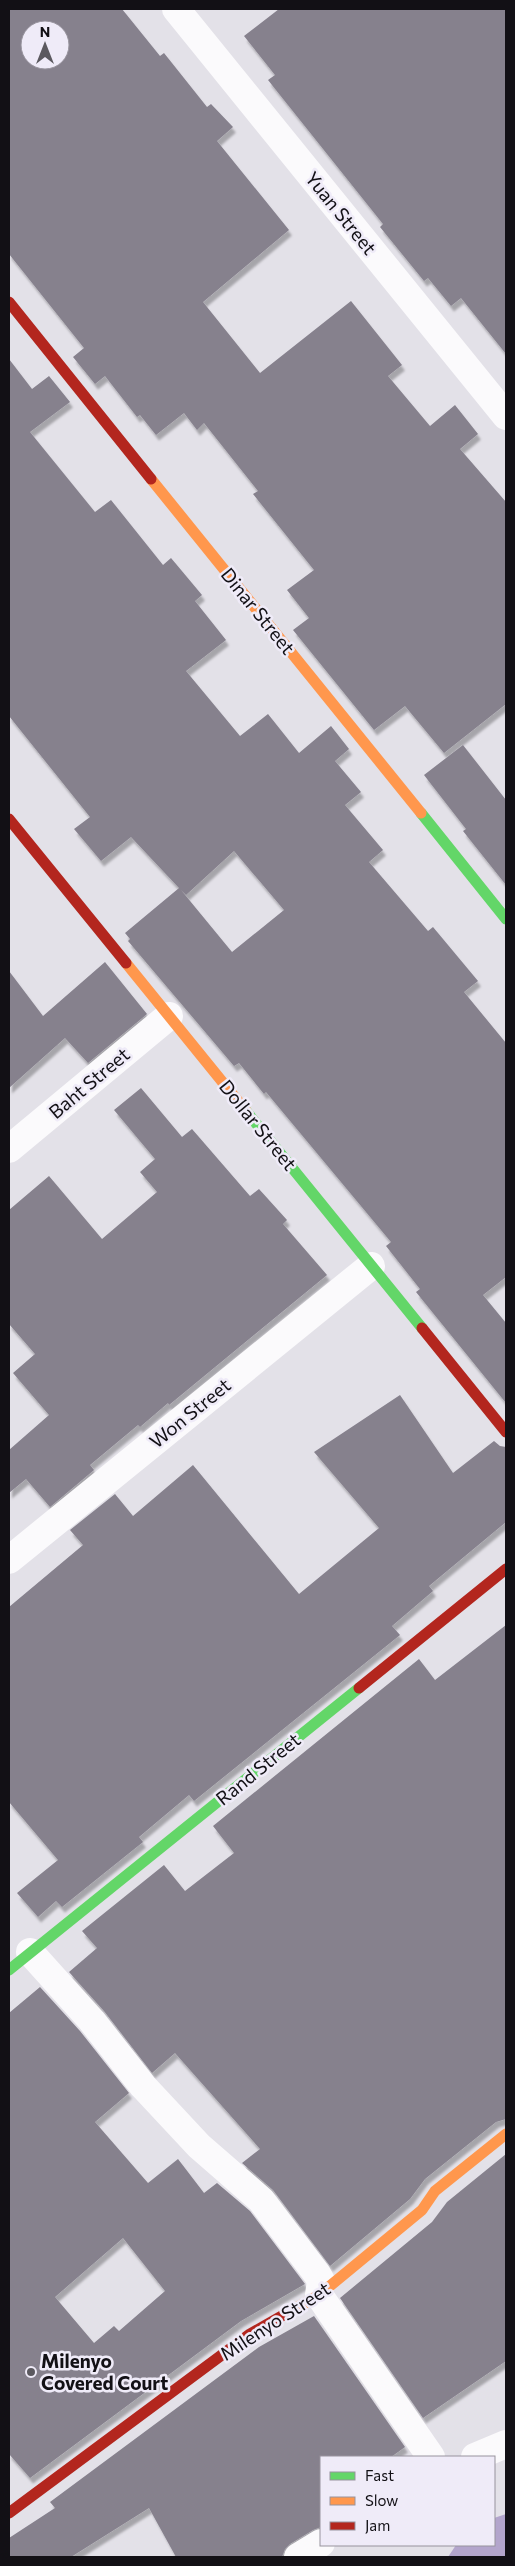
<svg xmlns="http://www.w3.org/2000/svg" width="515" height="2566" font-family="Commissioner,sans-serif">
  <defs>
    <filter id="shadow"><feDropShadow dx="3" dy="5.5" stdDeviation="1" flood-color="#0004"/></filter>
  </defs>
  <rect width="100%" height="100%" fill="#e3e1e8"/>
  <path fill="#b3a5cc" d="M506,2514V2557H448L456,2545H494V2518Z"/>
  <path fill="#86818d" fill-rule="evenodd" filter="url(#shadow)" d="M9,9H122L160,56L164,53L207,107L211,104L233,127L217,141L289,230L203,302L260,373L351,301L402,365L388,376L430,426L455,405L478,434L460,449L506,502V704L444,753L405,706L374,730L293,630L309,618L287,590L314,570L253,494L258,491L204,423L197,430L184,413L156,435L140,415L137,417L105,376L95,384L73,357L84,348L9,254ZM30,30H60V60H30Z
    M279,9H506V354L461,298L451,306L428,278L424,281L380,227L383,224L268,80L275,75L244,36Z
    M9,359L32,389L49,376L70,402L30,432L95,512L111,500L163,565L171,558L202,595L195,601L226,640L186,671L240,736L268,714L299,753L331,726L349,749L335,761L361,792L345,805L383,850L369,862L428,931L433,927L478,981L464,992L506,1043V1277L483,1295L506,1323V1403L416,1292L420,1289L386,1246L391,1242L266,1092L264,1094L239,1063L234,1066L128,941L130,939L125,933L179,888L131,837L101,861L74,829L90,817L9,716ZM234,851L284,910L232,952L181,890L186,895Z
    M463,745L506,800V885L463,831L466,829L424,775Z
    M105,962L147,1014L88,1063L65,1038L9,1088V971L43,1016Z
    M141,1088L182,1137L192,1129L250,1196L259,1189L287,1220L283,1224L327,1275L169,1405L168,1403L140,1427L138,1425L90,1465L94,1470L50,1507L26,1479L9,1493V1450L49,1415L13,1373L35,1354L9,1324V1210L49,1176L102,1239L157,1192L140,1172L155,1159L114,1110Z
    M400,1395L453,1473L494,1441L500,1446L506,1447V1522L429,1586L433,1591L392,1626L400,1635L194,1801L189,1795L139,1837L143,1842L62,1907L56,1901L38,1917L17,1893L58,1860L9,1802V1607L83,1545L70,1530L115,1494L133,1516L193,1465L299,1594L379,1528L314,1452Z
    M506,1625V2119L496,2122L425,2179L410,2199L330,2266L273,2190L242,2163L260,2149L175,2053L152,2073L104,2011L69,1972L97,1948L82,1931L164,1865L185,1891L234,1853L213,1826L419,1659L435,1680Z
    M40,1987L80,2031L129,2093L95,2122L148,2183L178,2159L204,2193L217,2183L250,2211L305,2284L241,2321L30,2478L9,2454V2013ZM123,2238L165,2291L119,2331L114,2326L94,2343L55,2297Z
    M506,2154V2361L423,2418L340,2298L432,2222L447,2202Z
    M314,2316L405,2447L391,2457H321V2527L313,2530L290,2544L285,2549L282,2557H176L149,2508L71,2557H9V2538L55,2508L50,2502L259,2347Z"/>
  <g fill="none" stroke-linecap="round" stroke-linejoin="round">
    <path stroke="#fbfafc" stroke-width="28" d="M176,9L506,416
      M9,1149L169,1016
      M9,1560L371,1266
      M30,1952L92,2021L143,2086L199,2146L261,2200L317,2274L321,2281L319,2295L431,2457
      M475,2457L506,2444
      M298,2557L321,2543"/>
    <path stroke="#63d668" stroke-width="11" d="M421,813L506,919
      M246,1111L422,1328
      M9,1970L359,1688"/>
    <path stroke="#ff974d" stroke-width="11" d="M151,479L421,813
      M126,963L246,1111
      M287,2313L319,2295L422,2210L435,2191L506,2134"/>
    <path stroke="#b3261e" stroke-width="11" d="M9,302L151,479
      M9,819L126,963
      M422,1328L506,1432
      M359,1688L506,1569
      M9,2513L250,2334L287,2313"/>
  </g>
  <circle fill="#5b595f" stroke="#efebf8" stroke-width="2" cx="31" cy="2372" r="5"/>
  <g text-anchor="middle" stroke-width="5" stroke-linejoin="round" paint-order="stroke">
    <g font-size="19" fill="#121015" stroke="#efebf8">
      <text transform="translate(341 213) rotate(51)" y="7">Yuan Street</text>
      <text transform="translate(258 611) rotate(51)" y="7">Dinar Street</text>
      <text transform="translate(89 1083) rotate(-40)" y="7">Baht Street</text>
      <text transform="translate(258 1125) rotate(51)" y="7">Dollar Street</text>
      <text transform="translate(190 1413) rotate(-39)" y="7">Won Street</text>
      <text transform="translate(258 1769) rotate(-39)" y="7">Rand Street</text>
      <text transform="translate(275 2321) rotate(-33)" y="7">Milenyo Street</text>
    </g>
    <g font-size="19" font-weight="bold" fill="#121015" stroke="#efebf8" text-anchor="start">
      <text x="41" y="2368">Milenyo<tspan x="41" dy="22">Covered Court</tspan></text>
    </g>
  </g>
  <rect width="515" height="2566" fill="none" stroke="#121015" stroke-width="20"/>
  <rect x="320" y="2456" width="175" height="90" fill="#efebf8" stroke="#97939d"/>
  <rect x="330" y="2472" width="25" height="8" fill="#63d668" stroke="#97939d"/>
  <text x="365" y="2481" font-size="15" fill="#121015">Fast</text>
  <rect x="330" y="2497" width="25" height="8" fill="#ff974d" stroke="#97939d"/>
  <text x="365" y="2506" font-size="15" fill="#121015">Slow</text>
  <rect x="330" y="2522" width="25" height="8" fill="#b3261e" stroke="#97939d"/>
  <text x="365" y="2531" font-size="15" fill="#121015">Jam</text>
  <g transform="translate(45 45)"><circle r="24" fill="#efebf8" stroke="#97939d"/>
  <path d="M0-4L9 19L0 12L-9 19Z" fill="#5b595f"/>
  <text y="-8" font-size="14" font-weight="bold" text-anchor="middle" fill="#121015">N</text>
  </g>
</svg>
